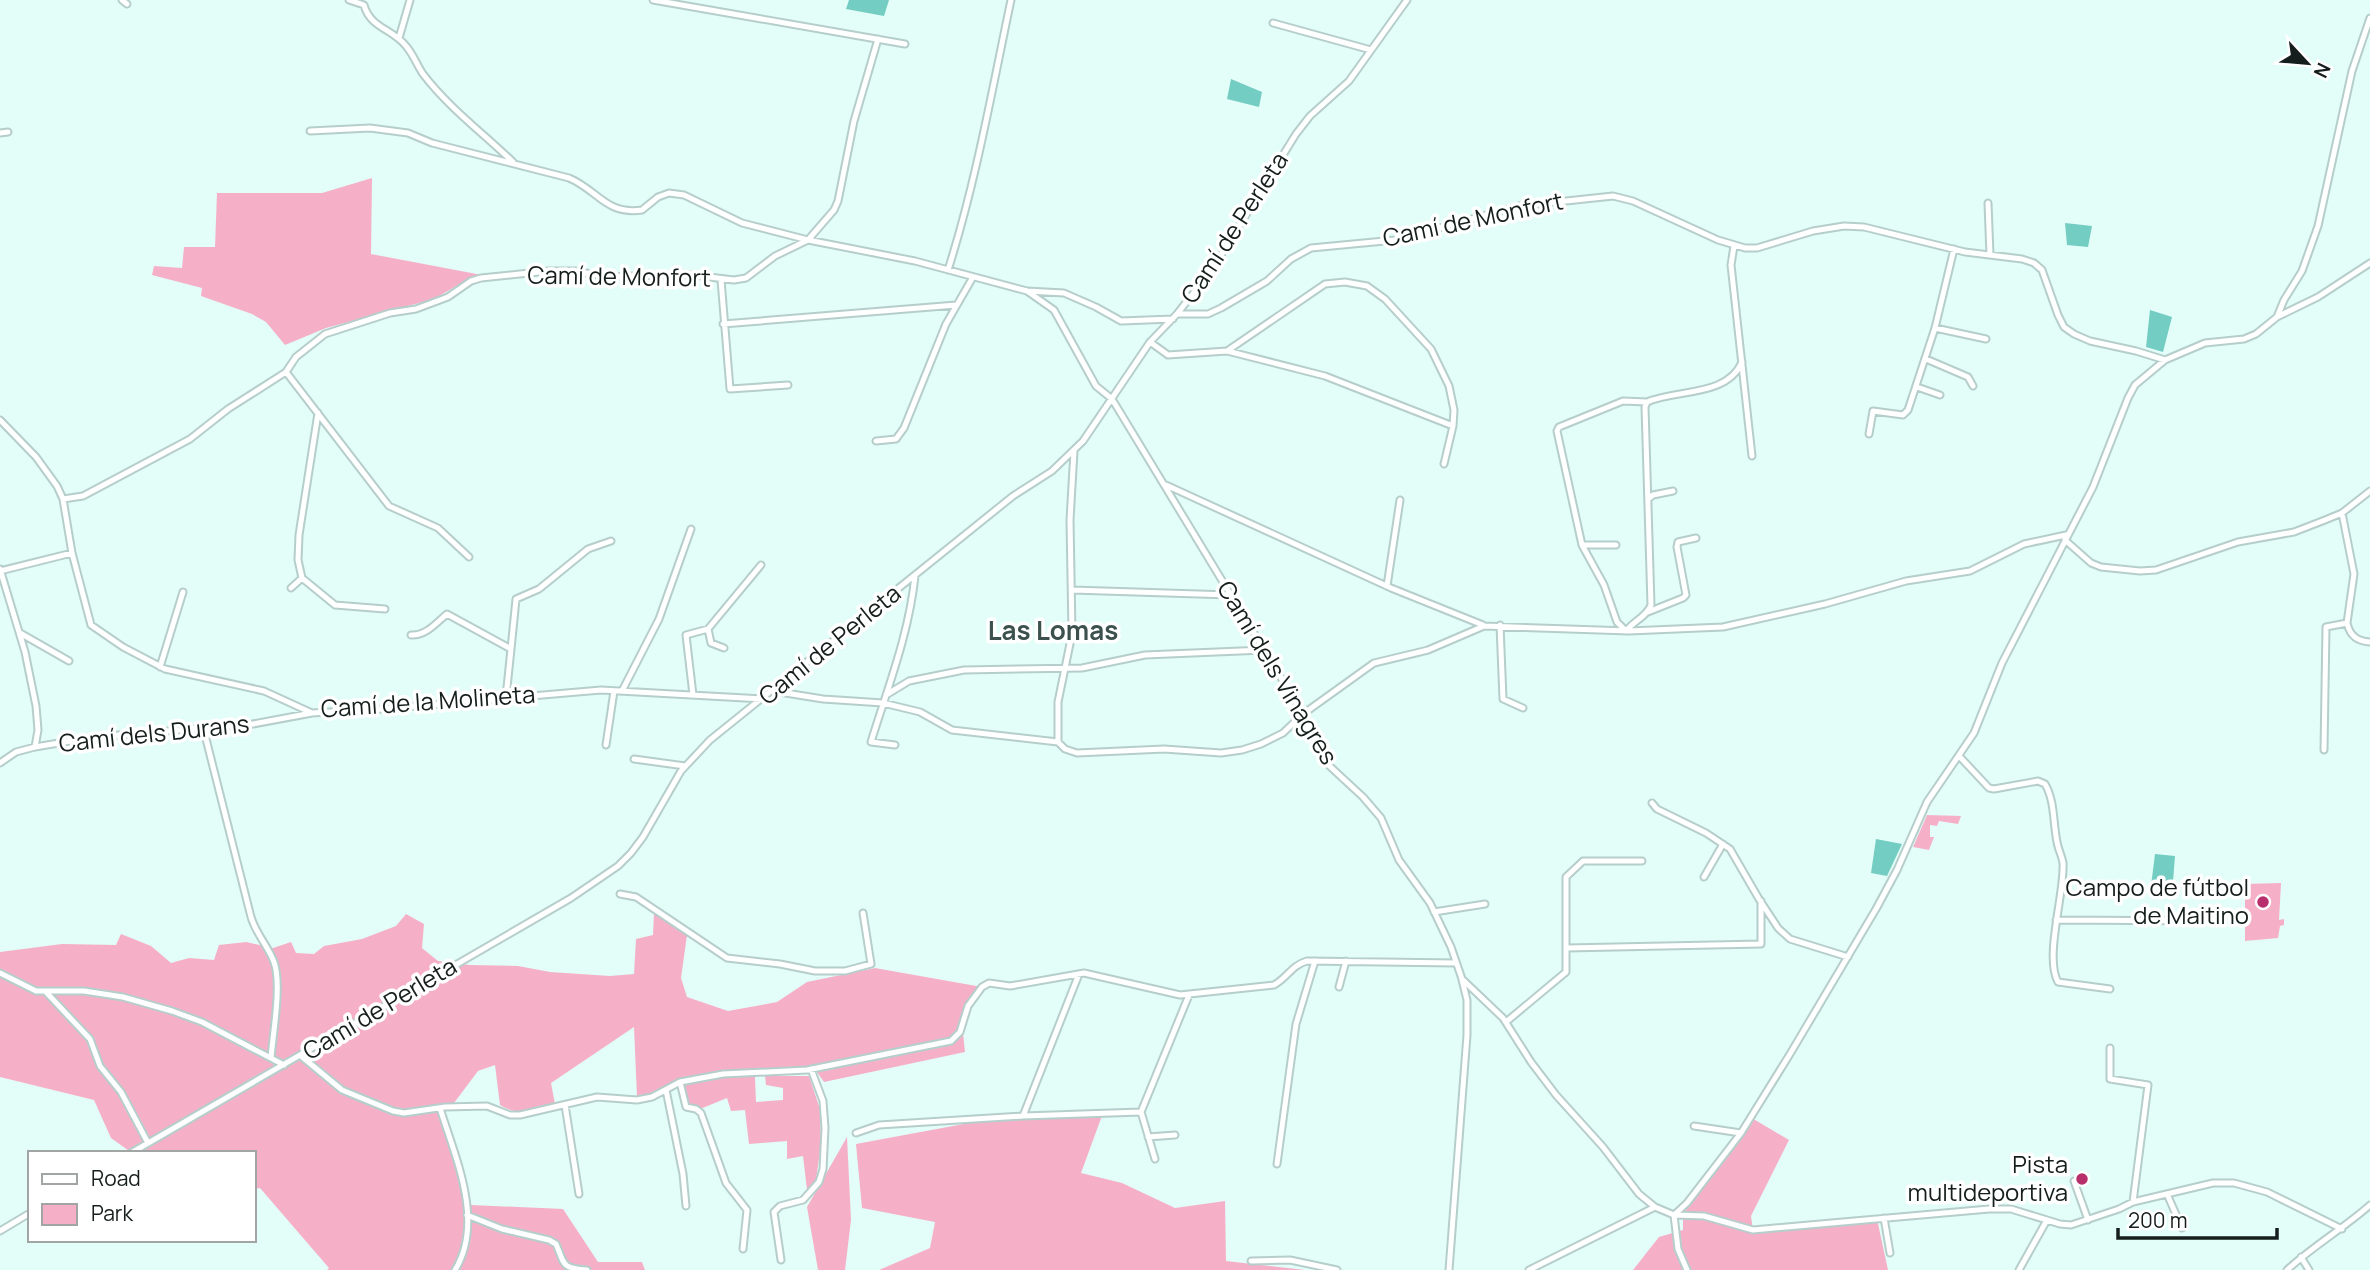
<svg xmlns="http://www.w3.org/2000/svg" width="2370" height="1270" font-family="Manrope,sans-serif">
  <rect width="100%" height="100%" fill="#e3fdf9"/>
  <path fill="#f5b0c7" d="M372,178L371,254L482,275L465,281L434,299L326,328L285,345L266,322L252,314L201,296L202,288L152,275L154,266L182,268L184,247H215L217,193H322Z
    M1927,815L1961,816L1958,824L1939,821L1937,826L1930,825V837H1934L1929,850L1913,847Z
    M2281,883L2279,920L2284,919V925L2280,926L2278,938L2245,941V884Z
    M654,913L687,935L681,978L687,997L728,1011L777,1002L807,982L875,968L982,987L967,1004L963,1033L965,1052L824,1082L814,1068H775L755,1077L756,1102L783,1100V1088L766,1085L765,1076H809L820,1109L821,1144L816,1180L807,1190L803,1156L787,1159V1141L749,1144L745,1110L731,1111L727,1098L700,1109L699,1106L685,1105L679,1080L652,1097H637L634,1027L551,1083L555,1104C533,1110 520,1117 500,1105L495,1065L478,1071L451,1107L441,1108L466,1193L468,1227L471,1205L563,1209L598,1262H642L645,1270H327L329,1268L260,1188L254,1189V1153H132L111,1138L94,1100L0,1077V952L62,944L116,945L121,934L151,946L171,963L189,958L214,960L219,945L246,942L273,948L291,942L296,953L314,954L324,946L362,939L396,926L406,914L424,924L422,948L438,961L470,965L518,966L550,972L610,976L634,974L636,939L653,935Z
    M1103,1113L1081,1173L1122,1183L1175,1208L1225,1201L1226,1261L1305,1270H879L930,1248L935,1222L862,1208L856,1144L996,1118Z
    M1750,1117L1789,1140L1751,1216L1753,1230L1877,1219L1888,1270H1633L1659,1237L1683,1230V1214Z
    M847,1137L851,1220L845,1270H818L807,1207Z"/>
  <path fill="#74cdc2" d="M849,0H889L884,16L846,9Z
    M1231,79L1262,92L1259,107L1227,99Z
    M2065,223L2092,226L2088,247L2067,245Z
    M2150,310L2172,317L2163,352L2146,347Z
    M1876,839L1902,844L1887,876L1871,873Z
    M2155,854L2175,856L2173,881L2151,886Z"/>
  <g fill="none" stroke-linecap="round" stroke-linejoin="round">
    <defs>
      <path id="street" d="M122,0L127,4
        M349,0L364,5C370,28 393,29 406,46C413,54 417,65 423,74C448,107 483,133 513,162
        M653,0L905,44
        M1273,23L1371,50
        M399,38L410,0
        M310,131L370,128L408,133L432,143L569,178C598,190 605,215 642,210L658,197L669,193L684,195L742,223L808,240L834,210L838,201L854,121L878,39
        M0,133L8,132
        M1988,203L1990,255
        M1734,246L1731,265L1752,456
        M948,270C976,182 992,90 1011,0
        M721,280L730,389L788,385
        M1027,291L1054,310L1096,386L1112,399L1303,714L1323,760L1363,797L1381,818L1399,860L1430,903L1451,947L1462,979L1503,1018L1531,1062L1556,1095L1603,1147L1639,1194L1655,1207L1674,1215L1678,1249L1687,1270
        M1177,314H1208L1221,308L1267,281L1291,259L1311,248L1395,240L1519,206L1613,196L1633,201L1718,240L1745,248H1757L1813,231L1844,226L1864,227L1965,252L2022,259L2034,263L2042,270L2058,315L2064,327L2074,334L2090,341L2136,351L2165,360
        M2277,317L2284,300L2302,271L2318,226L2352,71L2370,18
        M723,324L956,305
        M1935,328L1986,339
        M1150,342L1168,355L1227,351L1325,284L1345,282L1367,286L1385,299L1431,349L1449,386L1454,410L1453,426
        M1227,351L1325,376L1453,426L1444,464
        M1926,359L1968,377L1973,386
        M286,372L389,506L438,528L469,557
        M1917,387L1940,395
        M1647,402L1623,401L1559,427L1557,431L1582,545L1604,585L1617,622L1626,631C1634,621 1647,616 1651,605L1645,407L1647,402C1677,389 1727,397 1742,362
        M318,413L299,535L298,560L302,578L335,605L385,609
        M0,420L36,457L57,486L63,499L72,553L91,625L123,647L165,669L264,691L312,713L382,709L601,690L763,699
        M1869,434L1873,411L1903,415L1908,410L1935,328L1954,249
        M876,441L896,439L904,428L946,324L973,277
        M1166,485L1391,588L1483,625
        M63,499L83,496L190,439L228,409L286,372L296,357L325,334L390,313L416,309L448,297L471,281L481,278L548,271H575L607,277L684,274L734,280L746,278L775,256L808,240L915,261L1027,291L1064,293L1096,307L1121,321L1173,319
        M1648,499L1653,495L1673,491
        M2342,513L2354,574L2347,623C2350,636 2357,641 2370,642
        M2065,540L2091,563L2101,567L2140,571L2156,570L2238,542L2294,532L2325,520L2342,513L2370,491
        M1582,545H1616
        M0,569L25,652L36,706L38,730L35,747
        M0,571L72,553
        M1387,586L1400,500
        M291,588L302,578
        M1072,590L1230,595
        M1648,612L1683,598L1686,595L1677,547L1678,542L1696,538
        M1500,625L1503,699L1523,708
        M708,629L761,565
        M20,633L69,661
        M411,635C426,636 436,623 447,614L511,649L506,697
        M511,649L516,599L539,589L588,549L611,541
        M160,667L183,592
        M622,691L659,619L691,529
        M773,691L823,699L883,703L920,712L952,730L1058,742L1065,749L1077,753L1164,749L1221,753L1242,750L1261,744L1283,733L1303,714L1374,663L1428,650L1484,626L1629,631L1723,627L1825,604L1906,581L1970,571L2024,544L2066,535
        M693,695L686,635L708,629L711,643L724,648
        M886,695L909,681L964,670L1082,668L1145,655L1264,650
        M203,727L251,917C256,934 268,946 274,962C282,984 273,1033 271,1058
        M1058,742V702L1072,634L1070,520L1074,451
        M606,745L614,691
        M895,745L871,742C888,687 909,634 915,576
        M2324,750L2326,627L2347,623
        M1960,757L1989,788L1994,789L2038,781L2045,784C2055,801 2053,823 2057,842C2058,849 2062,856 2063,863C2065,892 2044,957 2058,982L2110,989
        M634,759L685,766
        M0,763L16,752L35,747L95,737L253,724L312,713
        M1652,803L1657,809L1706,833L1730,849L1759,899L1778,928L1790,939L1848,957
        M1704,877L1723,844
        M620,894L636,897L727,958L780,964L815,971H845L871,964L863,913
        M1434,912L1485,904
        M2056,920L2214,921
        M1566,948L1761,944V901
        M0,973L36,991H84L123,997L172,1011L202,1022L284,1065
        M1339,987L1346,961
        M46,992L90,1039L100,1066L121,1092L148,1143
        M1506,1022L1566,972V877L1583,861H1642
        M2110,1048V1079L2148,1085L2133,1202
        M301,1056L342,1090L393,1111L404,1113L445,1107L487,1106L510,1115H520L597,1097L637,1100L652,1097L680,1082L723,1074L807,1070L951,1041L960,1032L968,1006L982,987L989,983L1010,986L1084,973L1180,995L1274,985C1287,978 1292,965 1307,961L1456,963
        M680,1082L686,1107L696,1109L701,1113L726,1183L747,1210L743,1249
        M666,1090L683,1174L686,1206
        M565,1105L579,1194
        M440,1108C455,1157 485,1221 455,1270
        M1141,1112L1155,1159
        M1023,1116L1079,974
        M1694,1126L1741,1133
        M856,1133L879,1125L1023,1116L1141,1112L1189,995
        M1148,1137L1175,1135
        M131,1153L571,898L618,866L631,853L643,837L681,771L710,740L1013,496L1052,471L1083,441L1150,342L1177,314L1213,268L1296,134L1310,116L1349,81L1407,0
        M1277,1164L1296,1024L1315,961
        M2074,1181L2088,1220
        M2167,1194L2182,1228
        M467,1215L502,1229L549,1240L556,1244C565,1265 561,1268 587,1270
        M1674,1215L1687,1203L1741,1133L1790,1054L1876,909L1897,870L1927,802L1974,733L2002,663L2093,487L2128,398L2135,385L2165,360L2205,343L2244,339L2256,334L2277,317L2318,297L2370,263
        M1675,1215L1704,1216L1753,1230L1989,1209H2011L2060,1224L2071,1225L2119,1209L2133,1202L2213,1183H2234L2267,1192L2342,1229
        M1884,1218L1890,1253
        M0,1231L30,1213
        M2301,1257L2309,1270
        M781,1260L774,1212L780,1206L803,1200L819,1182L823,1169L825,1128L823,1101L811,1069
        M1251,1261L1290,1260L1337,1270
        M1449,1270L1467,1035V1000L1462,980
        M1529,1270L1655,1207
        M2019,1270L2047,1220
        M2287,1270C2313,1246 2344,1228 2370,1205"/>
    </defs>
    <use href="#street" stroke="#b6cecb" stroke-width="9"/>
    <use href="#street" stroke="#fff" stroke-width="5"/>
  </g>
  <g fill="#b82f6d" stroke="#fff" stroke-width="2.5">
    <circle cx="2263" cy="902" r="7"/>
    <circle cx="2082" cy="1179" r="7"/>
  </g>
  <g text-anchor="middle" stroke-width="7" stroke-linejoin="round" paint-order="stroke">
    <g font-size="24" fill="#151e1c" stroke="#fff">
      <text transform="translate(1473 220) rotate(-12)" y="8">Camí de Monfort</text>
      <text transform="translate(1235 228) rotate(-57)" y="8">Camí de Perleta</text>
      <text transform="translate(619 277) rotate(1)" y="8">Camí de Monfort</text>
      <text transform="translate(830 645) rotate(-39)" y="8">Camí de Perleta</text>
      <text transform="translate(1277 673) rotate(59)" y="8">Camí dels Vinagres</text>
      <text transform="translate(428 702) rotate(-4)" y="8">Camí de la Molineta</text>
      <text transform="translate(154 734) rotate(-6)" y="8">Camí dels Durans</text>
      <text transform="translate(380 1009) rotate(-31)" y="8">Camí de Perleta</text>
    </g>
    <g font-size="24" fill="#151e1c" stroke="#fff" text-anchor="end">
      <text x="2249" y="896">Campo de fútbol<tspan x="2249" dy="28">de Maitino</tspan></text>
      <text x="2068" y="1173">Pista<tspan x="2068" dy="28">multideportiva</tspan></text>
    </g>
    <g font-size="26" font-weight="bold" fill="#3c514e" stroke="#fff">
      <text x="1053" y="640">Las Lomas</text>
    </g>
  </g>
  <rect x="28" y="1151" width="228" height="91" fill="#ffffff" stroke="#a1a5a4" stroke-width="2"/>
  <rect x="42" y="1174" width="35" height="10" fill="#ffffff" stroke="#a1a5a4" stroke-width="2"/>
  <text x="91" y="1186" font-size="21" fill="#151e1c">Road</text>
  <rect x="42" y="1204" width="35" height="21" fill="#f5b0c7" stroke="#a1a5a4" stroke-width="2"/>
  <text x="91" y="1221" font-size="21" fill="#151e1c">Park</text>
  <g transform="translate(2307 63) rotate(116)" stroke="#ffffff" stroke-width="5" paint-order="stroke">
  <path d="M0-5L12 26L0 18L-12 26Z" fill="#151e1c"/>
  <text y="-10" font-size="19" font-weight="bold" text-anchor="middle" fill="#151e1c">N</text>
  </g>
  <path d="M2118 1228v10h159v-10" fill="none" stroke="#151e1c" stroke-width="3.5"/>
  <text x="2128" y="1228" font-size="21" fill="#151e1c" stroke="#ffffff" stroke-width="5" paint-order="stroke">200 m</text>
</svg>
